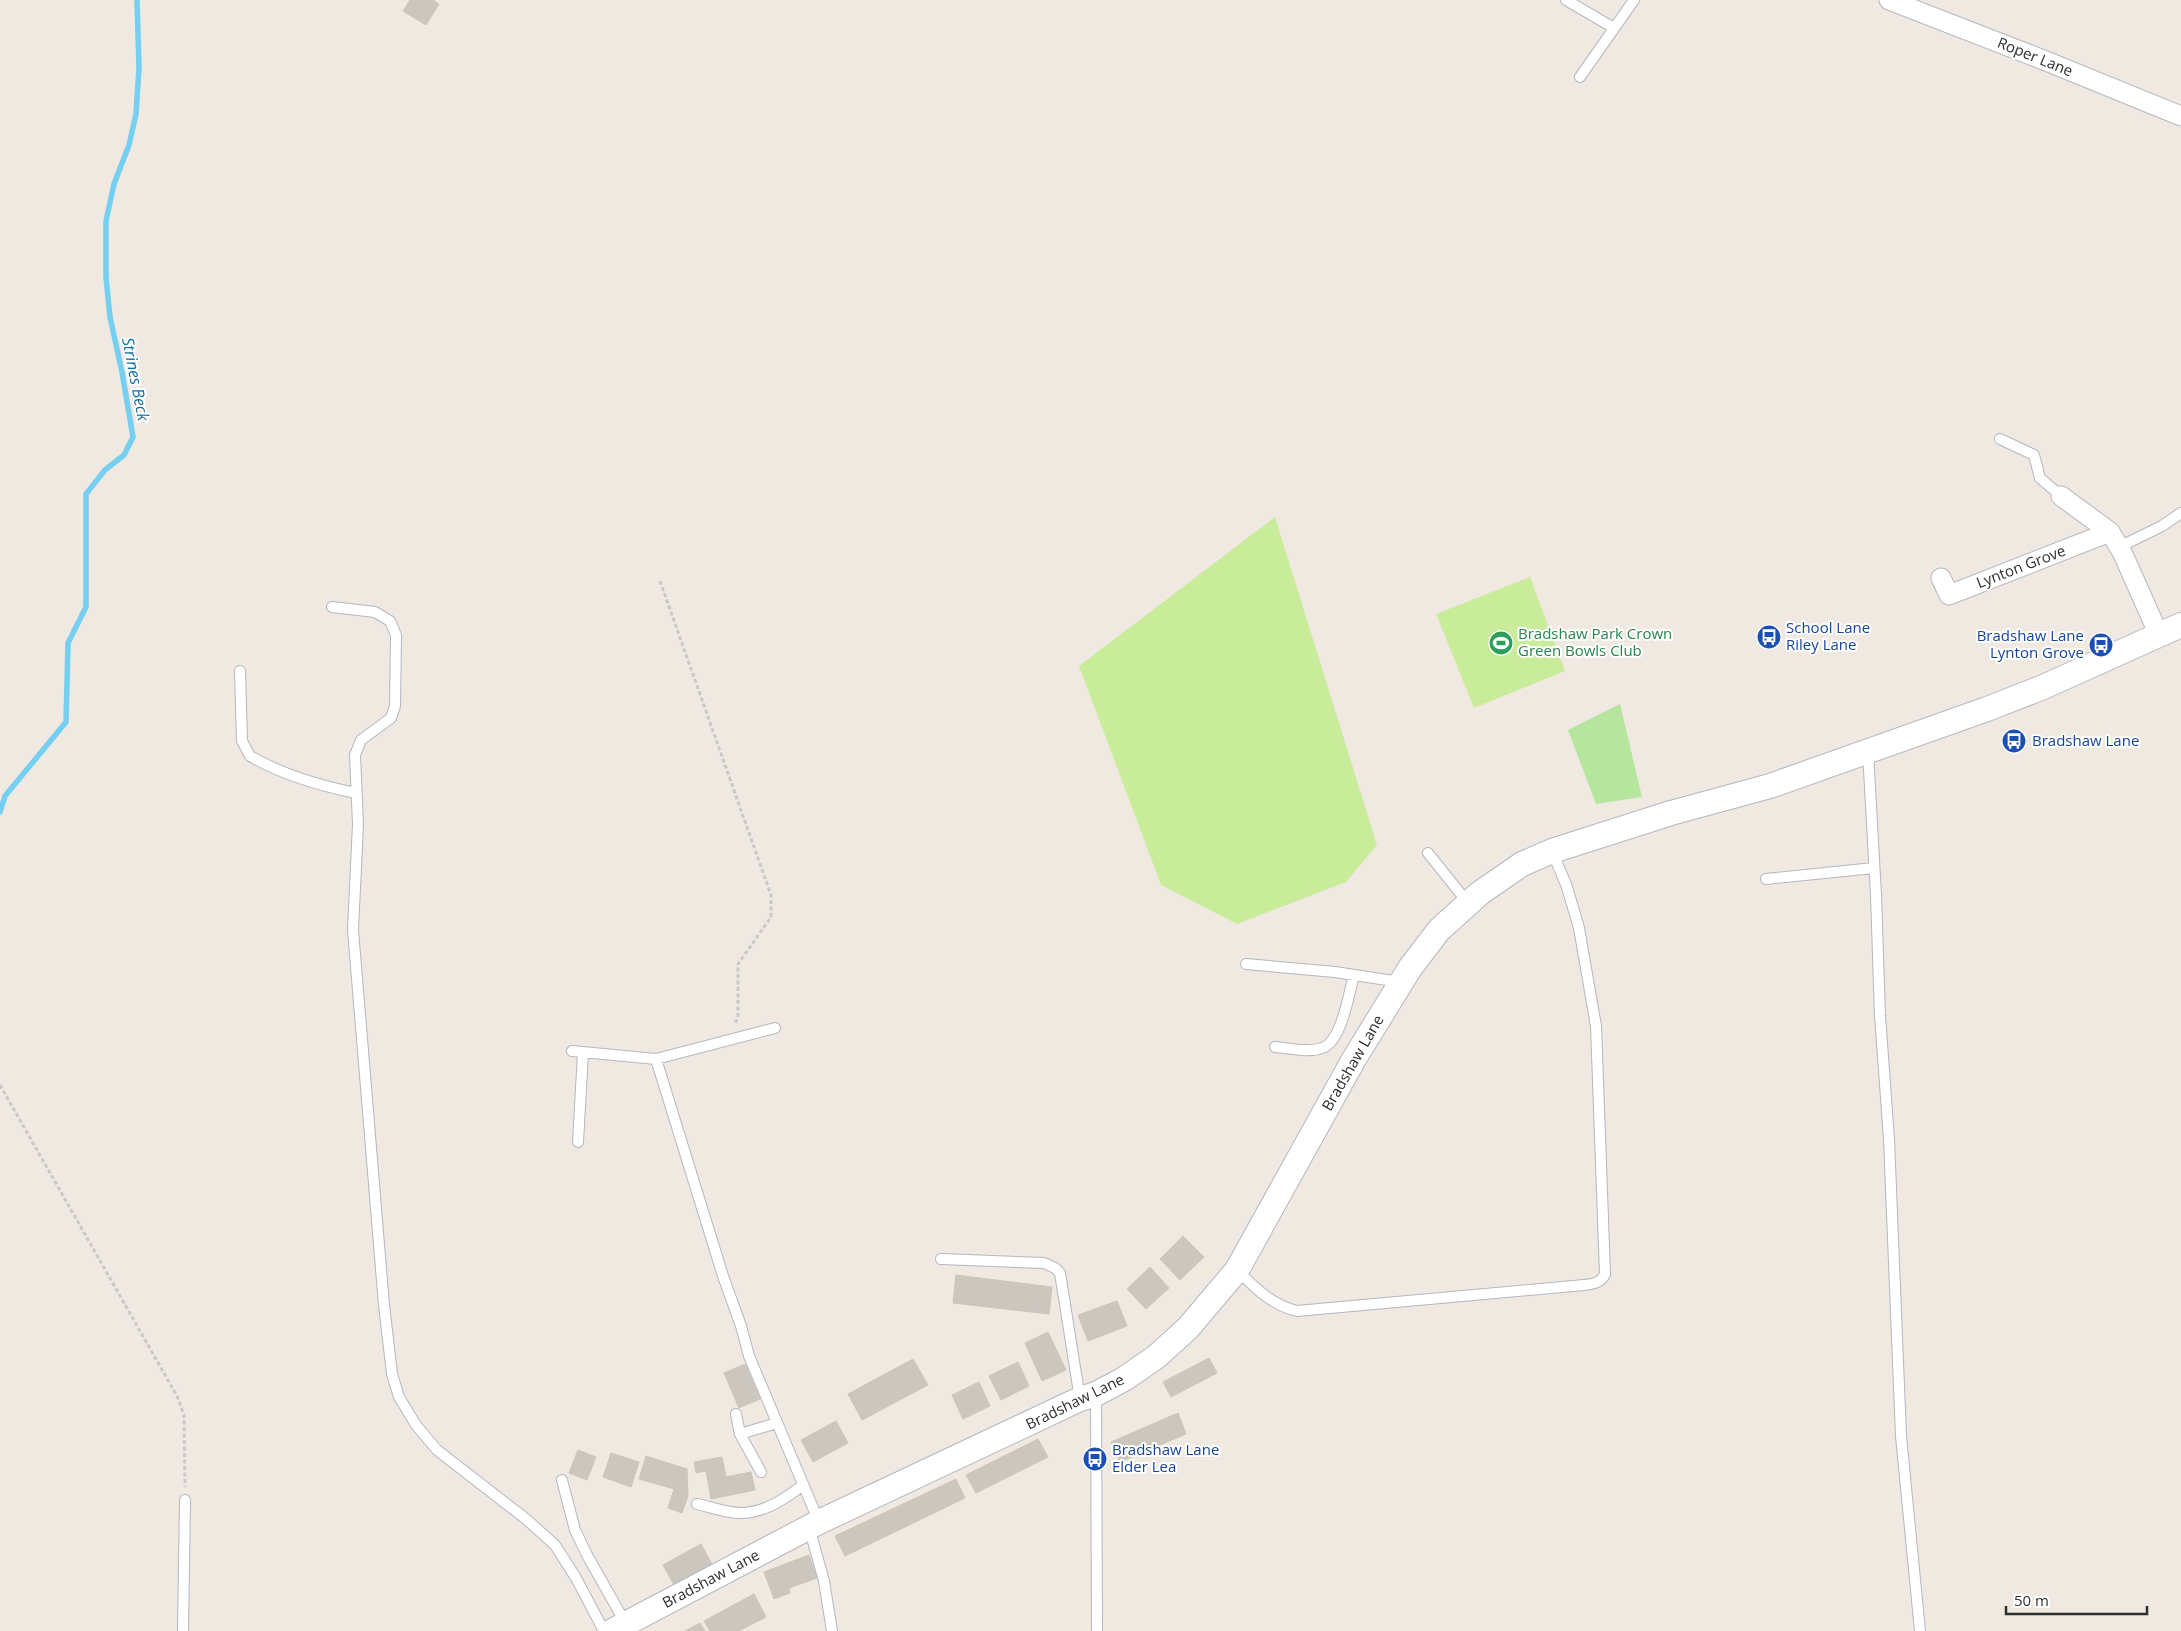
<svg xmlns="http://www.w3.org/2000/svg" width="2181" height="1631" font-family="'Open Sans',sans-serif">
  <rect width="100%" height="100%" fill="#efe9e1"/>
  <path fill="#b6e59e" d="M1620,704L1642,797L1596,804L1568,730Z"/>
  <path fill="#c9ec9a" d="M1275,517L1377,845L1346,882L1237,924L1161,885L1079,666Z
    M1530,577L1565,671L1474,708L1436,614Z"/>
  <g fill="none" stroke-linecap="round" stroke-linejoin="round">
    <path stroke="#75cff0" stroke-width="5.5" d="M0,812L5,796L66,722L68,643L86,607V494L105,470L124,455L133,437L122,372L110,317L106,277V221L114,184L129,145L136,114L139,68L137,0"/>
  </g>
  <path fill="#cbc7bf" stroke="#cbc5ba" d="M410,0H433L439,4L426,25L403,11Z
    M1183,1236L1204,1257L1180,1280L1160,1259Z
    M1150,1267L1169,1288L1146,1309L1127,1289Z
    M956,1275L1052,1287L1049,1314L953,1303Z
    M1117,1301L1127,1326L1088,1341L1078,1315Z
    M1048,1332L1066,1370L1042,1381L1025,1343Z
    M1209,1358L1217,1373L1171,1397L1163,1382Z
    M913,1359L928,1385L862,1420L848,1394Z
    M1018,1362L1029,1386L1001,1400L989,1376Z
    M745,1364L760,1399L739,1408L724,1373Z
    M979,1382L990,1406L963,1419L952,1395Z
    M1178,1413L1186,1434L1120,1462L1111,1442Z
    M836,1421L848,1443L813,1462L801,1440Z
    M1038,1439L1048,1457L976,1493L966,1475Z
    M578,1450L596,1457L587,1480L569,1473Z
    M611,1453L639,1462L631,1487L603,1477Z
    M646,1456L687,1469L688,1496L682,1513L668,1508L674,1489L639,1479Z
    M722,1457L726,1477L751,1472L755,1490L711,1499L706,1471L696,1473L694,1462Z
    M956,1479L965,1498L845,1556L835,1536Z
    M701,1544L712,1564L674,1585L663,1565Z
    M809,1555L817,1578L789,1588L790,1593L774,1599L764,1572Z
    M754,1594L766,1617L739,1631H710L704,1621Z
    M700,1623L705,1631H685Z"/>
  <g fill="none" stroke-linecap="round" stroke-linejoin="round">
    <defs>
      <path id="service" d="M1566,0L1614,28
        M1580,77L1634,0
        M2000,439L2034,455L2040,478L2061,496
        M2119,547L2162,526L2181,513
        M332,607L375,612L390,621L396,635L395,706L391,718L361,740L355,755L358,824L353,930L384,1305L392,1374L399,1397L416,1425L437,1450L526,1519L555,1545L576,1578L604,1631
        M240,671L242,741L250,756C281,774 321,786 356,793
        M1868,752L1876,895L1880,1016L1889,1139L1901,1436L1920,1631
        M1428,853L1468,903
        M1766,879L1874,868
        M1246,964L1335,972L1400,982
        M1275,1047C1289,1048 1309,1053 1322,1048C1342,1042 1349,992 1354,975
        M572,1051L656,1059L775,1028
        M656,1059L723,1276L741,1326L749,1356L819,1522
        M578,1142L583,1053
        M941,1259L1044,1263L1055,1268L1060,1273L1080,1399
        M1237,1270C1255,1288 1272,1305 1297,1311L1584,1285C1593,1284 1601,1283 1605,1274L1596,1026L1579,928L1567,887L1552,851
        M1096,1395L1097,1631
        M736,1414L740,1434L761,1472
        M740,1434L777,1423
        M562,1480L575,1530L587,1555L626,1624
        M697,1504C711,1507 729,1514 743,1513C766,1512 786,1498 803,1485
        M809,1527L824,1581L832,1631
        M183,1631L185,1500"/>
      <path id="minor" d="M1889,0L2046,61L2181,116
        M2061,496L2110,532
        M1941,578L1949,595L2110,532L2122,552L2159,635"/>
      <path id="tertiary" d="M612,1631L819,1522L1080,1399L1096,1394L1124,1379L1156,1357L1188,1328L1237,1270L1354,1059L1410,968L1439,930L1480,893L1522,864L1552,851L1671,813L1770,786L1987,709L2041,688L2181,625"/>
    </defs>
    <use href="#service" stroke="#b4b7c1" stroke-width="12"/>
    <use href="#minor" stroke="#b4b7c1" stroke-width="21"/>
    <use href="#tertiary" stroke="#b4b7c1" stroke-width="26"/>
    <path stroke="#c9c9c9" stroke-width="3" stroke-dasharray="4 2.5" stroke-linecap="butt" d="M660,581L771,895V917L738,964V1017L735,1024
      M0,1085L177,1396L184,1415L185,1487"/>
    <use href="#service" stroke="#fff" stroke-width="10"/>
    <use href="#minor" stroke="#fff" stroke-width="19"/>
    <use href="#tertiary" stroke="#fff" stroke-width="24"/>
  </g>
  <defs>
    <symbol id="bus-disc" viewBox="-11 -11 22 22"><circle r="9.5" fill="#1a4fb4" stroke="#fff"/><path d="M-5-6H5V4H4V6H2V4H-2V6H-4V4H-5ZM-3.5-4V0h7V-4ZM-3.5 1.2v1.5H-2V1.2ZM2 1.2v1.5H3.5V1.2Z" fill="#fff"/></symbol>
    <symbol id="stadium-disc" viewBox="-11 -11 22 22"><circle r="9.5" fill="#2e9e5b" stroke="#fff"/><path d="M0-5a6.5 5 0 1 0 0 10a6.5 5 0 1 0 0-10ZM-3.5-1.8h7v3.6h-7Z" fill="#fff"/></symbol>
  </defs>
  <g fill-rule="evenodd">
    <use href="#bus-disc" x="1755" y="623" width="28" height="28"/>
    <use href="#stadium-disc" x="1487" y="629" width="28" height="28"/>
    <use href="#bus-disc" x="2087" y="631" width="28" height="28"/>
    <use href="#bus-disc" x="2000" y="727" width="28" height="28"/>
    <use href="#bus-disc" x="1081" y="1445" width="28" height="28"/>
  </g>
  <g text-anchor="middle" stroke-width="4" stroke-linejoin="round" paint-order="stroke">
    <g font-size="15" fill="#2e2e2e" stroke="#fff">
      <text transform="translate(2035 57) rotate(22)" y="5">Roper Lane</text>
      <text transform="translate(2021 567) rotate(-21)" y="5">Lynton Grove</text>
      <text transform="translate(1353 1063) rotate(-60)" y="5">Bradshaw Lane</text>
      <text transform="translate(1075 1402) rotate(-26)" y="5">Bradshaw Lane</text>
      <text transform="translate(711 1579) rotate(-28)" y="5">Bradshaw Lane</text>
    </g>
    <g font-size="15" fill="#164399" stroke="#fff" text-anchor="start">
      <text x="1786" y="633">School Lane<tspan x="1786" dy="17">Riley Lane</tspan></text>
      <text x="2084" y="641" text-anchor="end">Bradshaw Lane<tspan x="2084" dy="17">Lynton Grove</tspan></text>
      <text x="2032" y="746">Bradshaw Lane</text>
      <text x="1112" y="1455">Bradshaw Lane<tspan x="1112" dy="17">Elder Lea</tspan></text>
    </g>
    <g font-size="15" fill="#27864d" stroke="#fff" text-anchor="start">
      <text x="1518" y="639">Bradshaw Park Crown<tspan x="1518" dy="17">Green Bowls Club</tspan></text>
    </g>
    <g font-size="16" font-style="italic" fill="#0d6fa3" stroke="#fff">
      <text transform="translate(136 379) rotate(79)" y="6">Strines Beck</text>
    </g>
  </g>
  <path d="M2006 1606v8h141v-8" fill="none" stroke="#2e2e2e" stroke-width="2.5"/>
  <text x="2014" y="1606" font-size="15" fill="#2e2e2e" stroke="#ffffff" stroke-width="4" paint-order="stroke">50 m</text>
</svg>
